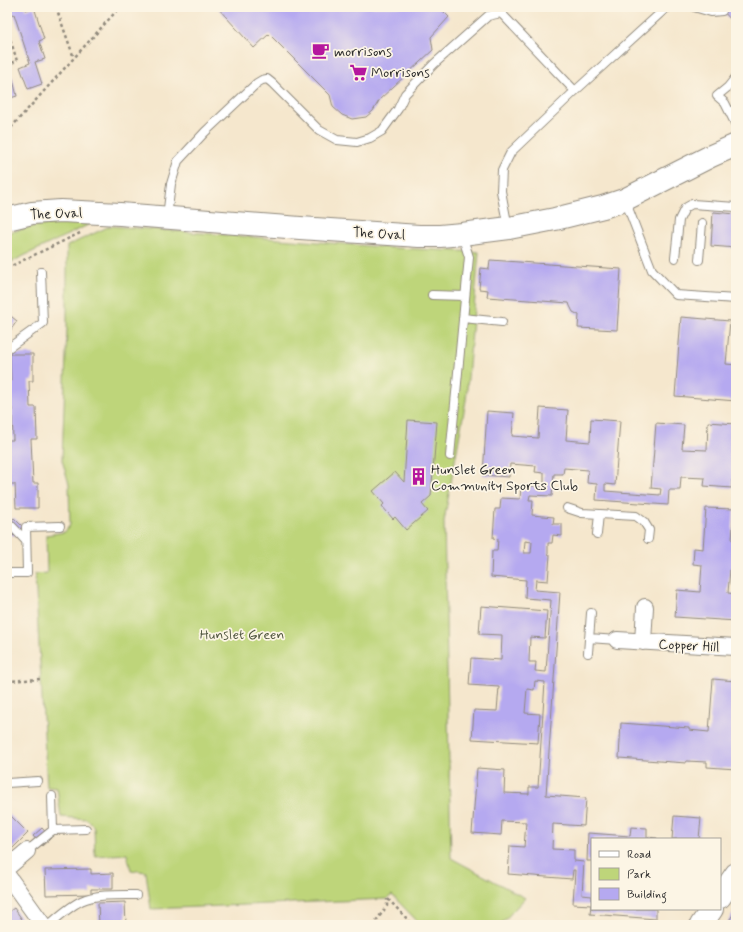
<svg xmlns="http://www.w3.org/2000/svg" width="743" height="932" font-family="Mynerve,sans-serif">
  <rect width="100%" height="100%" fill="#fcf5e5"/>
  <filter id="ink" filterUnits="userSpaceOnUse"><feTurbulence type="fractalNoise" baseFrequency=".025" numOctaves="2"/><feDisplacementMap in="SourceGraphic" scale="8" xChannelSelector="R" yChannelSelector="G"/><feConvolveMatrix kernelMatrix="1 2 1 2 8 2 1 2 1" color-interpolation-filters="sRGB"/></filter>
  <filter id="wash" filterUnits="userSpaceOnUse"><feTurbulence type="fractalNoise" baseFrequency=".012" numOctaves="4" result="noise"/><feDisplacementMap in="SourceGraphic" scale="16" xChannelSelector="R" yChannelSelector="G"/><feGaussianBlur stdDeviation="0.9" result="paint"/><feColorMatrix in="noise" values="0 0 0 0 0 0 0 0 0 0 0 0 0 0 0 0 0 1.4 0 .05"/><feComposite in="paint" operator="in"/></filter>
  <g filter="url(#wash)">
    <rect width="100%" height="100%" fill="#f5e7cd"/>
    <path fill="#bed57a" stroke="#748052" d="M68,222L92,223L7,264V233L35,226Z
      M110,226L395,248L479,252L466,400L444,521L451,858L525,898L500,925H421L392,895L387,899L151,909L146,872L131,870L127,854L95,856L94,827L87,819L61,817L57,788L47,787L35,574L47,573L46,535L65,532L70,525L69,484L62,460L67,329V246Z"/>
    <g id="blocks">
      <path fill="#b5a9f0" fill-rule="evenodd" d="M7,7H25L26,10L34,7L44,39L39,41L45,59L35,62L42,84L28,89L20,67L30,63L14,14L7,16Z
        M217,7H439L449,17L431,37L433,50L380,99L373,111L366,117L352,119L342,115L333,107L330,95L269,34L254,48Z
        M719,7H736V25Z
        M12,76L17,96L7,99V77Z
        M713,212L736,214V248L711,246Z
        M490,260L621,269L617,330L578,328L579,315L573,312L570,306L569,303L487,297L488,290L479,289L481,268L489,269Z
        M7,313L17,321L7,335Z
        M681,317L730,321L726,364L736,365V401L675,396Z
        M10,354H33V381H29L30,407H36L37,439H31L33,483H38V508H16L15,484H9L8,440H13L12,408H7V381H11Z
        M540,408L568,410L566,440L590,442L591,419L620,421L615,485L605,484V491L660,495L661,489L651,488L656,423L684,425L682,449L707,450L708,422L736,424L734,452H736V481L732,480V488L704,486L705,478L681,477L680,490H669L668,505L596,500L597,484L587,483L588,470L564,468L563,474H554L552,496L530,495L529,500H533L532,515L554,517L553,524H562V536L553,535L552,543H548V554L550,555L548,581L536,580L535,590L560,592L546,795L586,798L584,826L553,824L552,849L574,850V861L584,862L582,895L592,896V909H656V919L590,914L591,905L573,904L575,870H573L572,879L508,874L510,846L524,847L526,822L502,821L501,835L472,833L477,768L505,770L504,793L529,794V787H538L545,682L535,681L534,690L527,689L525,713L540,714L538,743L472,739L474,710L497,711L499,687L469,685L471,658L501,660L502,635L479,634L481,606L547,611L545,638L530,637L529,662H536L535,671L546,672L551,600L525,598L526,580L491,577L492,551H497L498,539L493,538L495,509H500L501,498L520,499L521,485L544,487V473L535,472L536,466L510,464L509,477L483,475L487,411L514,413L512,436L538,438ZM525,541L532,542L531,553H524Z
        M408,420L437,422L431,496L422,504L428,511L406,530L395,517L393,519L382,506L384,504L373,491L395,472L404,482Z
        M706,508L734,509L732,540H736V569H730L728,593L736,594V621L675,617L677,590L700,592L702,565L693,564L694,548L703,549Z
        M14,518L23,527L13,536L7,530V524Z
        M713,679L736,681V769L707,767V762L686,761V763L619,758L621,723L689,728V730L709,732Z
        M7,812L28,833L12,849L7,844Z
        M674,816L701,818L699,839H672Z
        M631,827L647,828V837L657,838V839H592V861H587L588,833L630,836Z
        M42,828L51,838L42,846L33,836Z
        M91,869V874L113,873V889H91V894L46,895L45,870Z
        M125,902L126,925H99L98,903Z
        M14,908L26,925H7V913Z
        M736,910V925H726Z"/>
    </g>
  </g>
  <g filter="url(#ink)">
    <use href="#blocks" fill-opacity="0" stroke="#90897c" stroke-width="1"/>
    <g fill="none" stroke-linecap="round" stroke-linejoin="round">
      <defs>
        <path id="lane" d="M694,7L711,12L722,11
          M736,77L728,87L717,96L725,103L736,125
          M625,200L652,270L676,295L736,299
          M167,217L171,184L178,161L205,132L257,83L262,80L267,79L272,83L319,130L337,140L357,142L370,138L382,131L398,109L405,94L434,64L488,16L501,13L575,91
          M508,228L501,191L502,170L511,152L575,91L667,7
          M675,258L679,220L685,208L692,204L736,207
          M699,260L702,223
          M432,295L465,296
          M463,318L502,322
          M7,349L43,323L41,272
          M450,456L469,257L462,235
          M567,508L582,513L636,516L644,522L649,530L648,539
          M7,521L26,541
          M597,534L599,514
          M7,573H27L26,527L60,526
          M589,638L617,640
          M588,653L591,613
          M7,783L38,781
          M52,796L53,830L86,829
          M27,851L53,830
          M49,925C59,916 69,907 81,901C96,894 120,895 136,895"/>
        <path id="street" d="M617,640L736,647
          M643,642L645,607
          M7,868L27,851
          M7,875L43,925"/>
        <path id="secondary" d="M7,219L32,213L61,211L120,214L300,228L419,236H440L462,234L509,228L555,219L603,207L624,200L711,156L736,145
          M720,897L736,874
          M701,925L712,909"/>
      </defs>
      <use href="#lane" stroke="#90897c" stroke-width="10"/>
      <use href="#street" stroke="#90897c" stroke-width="18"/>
      <use href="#secondary" stroke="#90897c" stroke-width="24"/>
      <path stroke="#90897c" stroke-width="2.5" stroke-dasharray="3 3" stroke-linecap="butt" d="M56,7L74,58
        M7,29L17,61L7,64
        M7,132L120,7
        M7,268L80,233
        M7,681L41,679
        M388,899L413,925
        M376,921L387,906V899"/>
      <use href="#lane" stroke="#fff" stroke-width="8"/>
      <use href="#street" stroke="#fff" stroke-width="16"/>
      <use href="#secondary" stroke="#fff" stroke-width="22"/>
    </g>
  </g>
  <defs>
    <symbol id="cafe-bare" viewBox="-9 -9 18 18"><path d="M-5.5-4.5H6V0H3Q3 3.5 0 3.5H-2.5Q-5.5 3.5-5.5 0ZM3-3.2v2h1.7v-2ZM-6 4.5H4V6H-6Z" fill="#b5179e" stroke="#fcf5e5" stroke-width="2.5" paint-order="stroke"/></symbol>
    <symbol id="supermarket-bare" viewBox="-9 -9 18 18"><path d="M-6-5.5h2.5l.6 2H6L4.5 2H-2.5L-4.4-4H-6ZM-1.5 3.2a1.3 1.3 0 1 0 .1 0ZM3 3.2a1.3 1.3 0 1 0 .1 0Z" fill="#b5179e" stroke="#fcf5e5" stroke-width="2.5" paint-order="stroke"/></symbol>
    <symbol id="building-bare" viewBox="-9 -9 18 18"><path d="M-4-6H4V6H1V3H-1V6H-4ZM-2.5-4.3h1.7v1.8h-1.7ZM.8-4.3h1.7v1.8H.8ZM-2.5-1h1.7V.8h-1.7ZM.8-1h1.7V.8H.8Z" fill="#b5179e" stroke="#fcf5e5" stroke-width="2.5" paint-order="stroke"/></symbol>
  </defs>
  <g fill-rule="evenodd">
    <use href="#cafe-bare" x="308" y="38" width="25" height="25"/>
    <use href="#supermarket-bare" x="346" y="60" width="25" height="25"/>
    <use href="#building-bare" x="406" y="464" width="25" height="25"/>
  </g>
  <g text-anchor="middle" stroke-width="3.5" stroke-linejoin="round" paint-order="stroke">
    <g font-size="14" fill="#2b2b2b" stroke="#fcf5e5" text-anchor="start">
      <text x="334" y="56">morrisons</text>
      <text x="371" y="77">Morrisons</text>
      <text x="431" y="474">Hunslet Green<tspan x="431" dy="16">Community Sports Club</tspan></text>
    </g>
    <g font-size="14" fill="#2b2b2b" stroke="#fcf5e5">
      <text transform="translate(56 213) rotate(-2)" y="5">The Oval</text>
      <text transform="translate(379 233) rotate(3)" y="5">The Oval</text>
      <text transform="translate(689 645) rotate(3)" y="5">Copper Hill</text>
    </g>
    <g font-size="14" fill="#50563f" stroke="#fcf5e5">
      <text x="242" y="639">Hunslet Green</text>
    </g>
  </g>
  <rect width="743" height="932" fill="none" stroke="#fcf5e5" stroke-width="24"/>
  <rect x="591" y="838" width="130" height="72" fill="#fcf5e5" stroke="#a8a49b"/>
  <rect x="599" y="851" width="20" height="6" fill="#ffffff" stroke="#a8a49b"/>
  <text x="627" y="858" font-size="12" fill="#2b2b2b">Road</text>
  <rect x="599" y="868" width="20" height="12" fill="#bed57a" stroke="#a8a49b"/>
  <text x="627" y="878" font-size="12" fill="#2b2b2b">Park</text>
  <rect x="599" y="888" width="20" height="12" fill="#b5a9f0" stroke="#a8a49b"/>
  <text x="627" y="898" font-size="12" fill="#2b2b2b">Building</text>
</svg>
